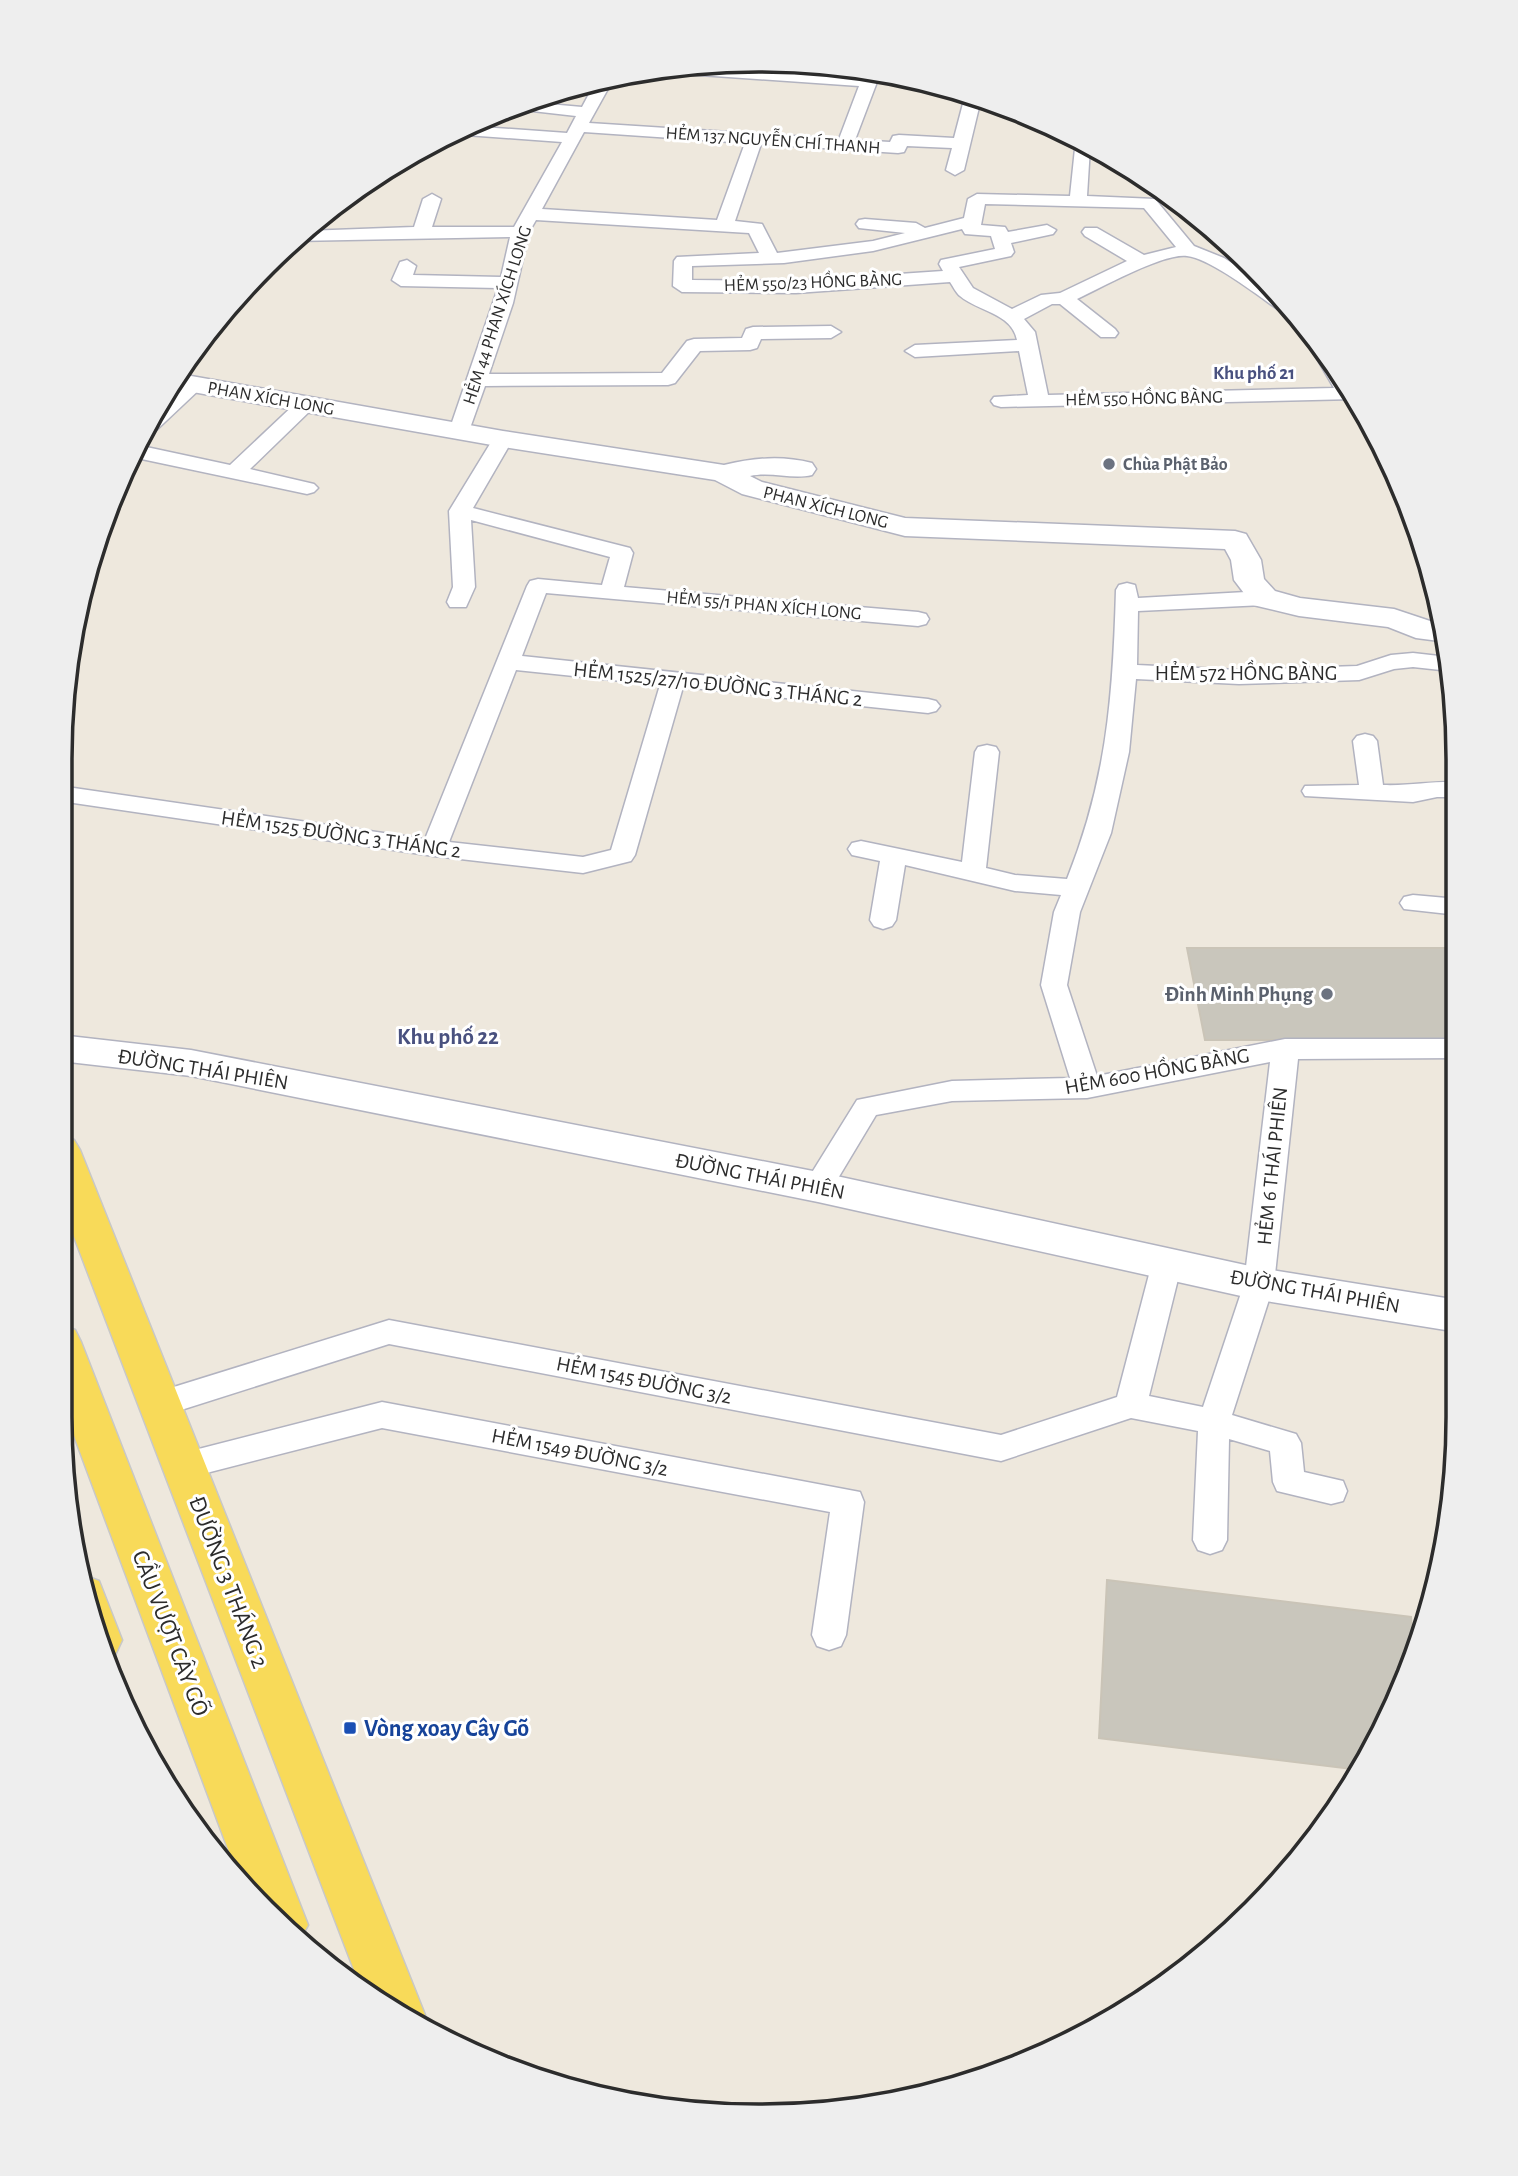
<svg xmlns="http://www.w3.org/2000/svg" width="1518" height="2176" font-family="'Alegreya Sans',sans-serif">
  <rect width="100%" height="100%" fill="#eee8dd"/>
  <path fill="#c9c6bc" stroke="#cac4b7" stroke-width="2" d="M1187,948H1458V1040H1205Z
    M1107,1580L1411,1617L1414,1657L1405,1685L1360,1770L1099,1738Z"/>
  <g fill="none" stroke-linecap="round" stroke-linejoin="round">
    <defs>
      <path id="lane" d="M708,65L875,79L877,82L855,140L890,142L893,136L899,135L954,138L965,96L981,99L964,170L955,175L946,170L952,148L907,146L904,152L898,153L761,144L735,221L762,224L777,253L873,241L905,233L859,228L856,224L859,220L865,219L916,223L925,228L964,218L968,199L977,194L1070,196L1076,139L1090,147L1087,196L1155,199L1194,246L1224,258L1279,294L1300,318L1289,317C1266,302 1213,259 1187,256C1163,253 1101,288 1077,299L1115,329L1118,333L1115,337H1101L1060,304H1052L1024,319L1035,332L1048,395L1334,388L1300,329L1306,324L1355,399L1001,407L994,405L991,401L994,397L1028,395L1019,351L915,357L905,351L915,345L1017,340C1012,313 977,311 960,296C956,293 953,286 950,282L796,293L682,292L673,286L674,261L677,257L759,253L749,233L536,220L529,232L513,303L489,374L662,373L687,341L694,339L742,338L746,329L753,327L831,326L841,332L831,338L761,339L757,348L750,350L700,351L675,383L668,385L485,386L469,431L466,435H452L449,431L498,288L401,286L392,280L400,262L407,260L416,266L413,275L501,277L510,237L293,241L305,231L414,227L423,199L432,194L441,199L432,227H514L562,142L452,134L467,126L567,133L576,116L506,108L526,102L582,107L596,81L613,76L614,78L589,123L839,139L859,86L671,73L664,69ZM584,132L745,143L717,220L542,209ZM985,204L1144,208L1176,247L1144,255L1097,228H1085L1082,232L1085,236L1127,261L1060,293L1041,295L1012,309L973,288L959,267L1011,256L1014,252L1011,243L1053,234L1056,230L1047,225L1008,232L1005,227L981,225ZM962,229L965,234L991,236L995,249L941,260L939,264L943,271L796,281L692,280V266L784,263L873,251Z
        M194,378L201,380L204,384L201,388L149,437L140,439L151,413L187,380Z
        M306,398L313,400L316,404L313,408L250,469L314,484L318,488L314,492L307,494L132,457L137,445L230,465L299,400Z
        M503,433L510,435L513,439L473,508L630,548L633,553L624,587L918,612L926,614L929,619L926,624L918,626L546,593L522,656L928,699L936,701L940,706L936,711L928,713L683,687L635,855L631,861L583,873L434,856L60,801V786L425,839L527,586L530,581L538,579L602,585L610,557L471,520L475,587L466,607H450L447,602L453,587L449,511L493,439L496,435ZM516,670L660,685L611,850L583,857L449,842Z
        M1127,583L1135,585L1138,598L1264,591L1272,593L1275,598L1272,603L1264,605L1138,611L1137,665L1239,670L1357,666L1391,655L1413,653L1448,657L1450,671L1413,667L1394,669L1359,680L1239,684L1136,679L1129,752L1111,833L1080,912L1067,985L1097,1076L1285,1039H1458V1058L1298,1059L1274,1284L1232,1415L1296,1434L1301,1443L1304,1472L1343,1481L1347,1491L1343,1501L1331,1504L1277,1491L1273,1482L1270,1451L1229,1439L1227,1540L1222,1550L1210,1554L1198,1550L1193,1540L1198,1431L1131,1418L1001,1461L389,1344L159,1417L148,1413L143,1404L148,1395L389,1320L1001,1435L1117,1397L1152,1263L1156,1255L1167,1252L1178,1255L1182,1263L1149,1396L1203,1407L1244,1284L1270,1062L1087,1098L952,1101L876,1115L828,1195L818,1198L808,1195L803,1187L857,1100L952,1081L1070,1078L1041,985L1054,912L1061,895L1015,891L905,865L896,920L892,926L883,929L874,926L870,920L880,861L852,855L848,849L852,843L861,841L962,862L975,752L978,747L987,745L996,747L999,752L986,868L1015,875L1067,879C1107,779 1113,696 1116,590L1119,585Z
        M1365,734L1373,736L1377,741L1383,785C1409,786 1433,781 1458,782V797H1437L1413,802L1305,796L1302,791L1305,786L1359,785L1353,741L1357,736Z
        M1413,895L1458,899V915L1404,909L1400,903L1404,897Z
        M382,1402L860,1492L864,1502L846,1635L841,1646L829,1650L817,1646L812,1635L830,1512L382,1428L183,1479L172,1475L167,1466L172,1457L183,1453Z"/>
      <path id="street" d="M180,374L503,431L724,465C754,458 781,455 812,463L816,469L812,475C792,480 771,471 750,476L762,482L905,518L1235,531L1246,534L1261,560L1264,579L1275,591L1300,598L1394,609L1433,622L1445,624L1447,642L1416,638L1388,627L1299,616L1253,605L1234,580L1231,560L1225,549L905,536L742,494L715,480L503,447L170,388Z
        M60,1035L191,1050L818,1172L1259,1268L1458,1300V1332L1259,1300L818,1202L191,1076L60,1061Z"/>
      <path id="primary" d="M60,1136L74,1140L80,1150L425,2015L419,2028L361,1988L60,1200Z
        M60,1325L75,1330L81,1342L308,1925L298,1943L237,1873L60,1398Z
        M83,1575L99,1581L122,1640L115,1655L104,1658L83,1598L80,1576Z"/>
    </defs>
    <use href="#lane" stroke="#b2b3c0" stroke-width="3"/>
    <use href="#street" stroke="#b2b3c0" stroke-width="3"/>
    <use href="#primary" stroke="#c8c8c8" stroke-width="3"/>
    <use href="#lane" fill="#fff" fill-rule="evenodd"/>
    <use href="#street" fill="#fff" fill-rule="evenodd"/>
    <use href="#primary" fill="#f8da59" fill-rule="evenodd"/>
  </g>
  <g fill="#6b7280" stroke="#fff" stroke-width="2.5">
    <circle cx="1109" cy="464" r="7"/>
    <circle cx="1327" cy="994" r="7"/>
  </g>
  <rect fill="#1a4fb4" stroke="#fff" stroke-width="2.5" x="343" y="1721" width="14" height="14" rx="3.5"/>
  <g text-anchor="middle" stroke-width="6" stroke-linejoin="round" paint-order="stroke">
    <g font-size="18" fill="#2c2c2c" stroke="#fff">
      <text transform="translate(773 140) rotate(4)" y="6">HẺM 137 NGUYỄN CHÍ THANH</text>
      <text transform="translate(813 282) rotate(-2)" y="6">HẺM 550/23 HỒNG BÀNG</text>
      <text transform="translate(497 315) rotate(-72)" y="6">HẺM 44 PHAN XÍCH LONG</text>
      <text transform="translate(271 398) rotate(10)" y="6">PHAN XÍCH LONG</text>
      <text transform="translate(1144 398) rotate(-1)" y="6">HẺM 550 HỒNG BÀNG</text>
      <text transform="translate(826 507) rotate(14)" y="6">PHAN XÍCH LONG</text>
      <text transform="translate(764 605) rotate(5)" y="6">HẺM 55/1 PHAN XÍCH LONG</text>
    </g>
    <g font-size="18" font-weight="bold" fill="#5b616d" stroke="#fff" text-anchor="start">
      <text x="1123" y="470">Chùa Phật Bảo</text>
    </g>
    <g font-size="19" font-weight="bold" fill="#49517f" stroke="#fff">
      <text x="1254" y="379">Khu phố 21</text>
    </g>
    <g font-size="21" fill="#2c2c2c" stroke="#fff">
      <text x="1246" y="680">HẺM 572 HỒNG BÀNG</text>
      <text transform="translate(718 684) rotate(6)" y="7">HẺM 1525/27/10 ĐƯỜNG 3 THÁNG 2</text>
      <text transform="translate(341 834) rotate(8)" y="7">HẺM 1525 ĐƯỜNG 3 THÁNG 2</text>
      <text transform="translate(203 1069) rotate(9)" y="7">ĐƯỜNG THÁI PHIÊN</text>
      <text transform="translate(1157 1071) rotate(-10)" y="7">HẺM 600 HỒNG BÀNG</text>
      <text transform="translate(1272 1166) rotate(-84)" y="7">HẺM 6 THÁI PHIÊN</text>
      <text transform="translate(760 1176) rotate(11)" y="7">ĐƯỜNG THÁI PHIÊN</text>
      <text transform="translate(1315 1291) rotate(10)" y="7">ĐƯỜNG THÁI PHIÊN</text>
      <text transform="translate(644 1380) rotate(11)" y="7">HẺM 1545 ĐƯỜNG 3/2</text>
      <text transform="translate(580 1452) rotate(11)" y="7">HẺM 1549 ĐƯỜNG 3/2</text>
    </g>
    <g font-size="21" font-weight="bold" fill="#5b616d" stroke="#fff" text-anchor="end">
      <text x="1313" y="1001">Đình Minh Phụng</text>
    </g>
    <g font-size="23" font-weight="bold" fill="#49517f" stroke="#fff">
      <text x="448" y="1044">Khu phố 22</text>
    </g>
    <g font-size="24" fill="#2c2c2c" stroke="#fff">
      <text transform="translate(229 1582) rotate(69)" y="8">ĐƯỜNG 3 THÁNG 2</text>
      <text transform="translate(171 1633) rotate(69)" y="8">CẦU VƯỢT CÂY GÕ</text>
    </g>
    <g font-size="24" font-weight="bold" fill="#164399" stroke="#fff" text-anchor="start">
      <text x="364" y="1736">Vòng xoay Cây Gõ</text>
    </g>
  </g>
  <path d="M0 0H1518V2176H0ZM759 72H759A687 687 0 0 1 1446 759V1417A687 687 0 0 1 759 2104H759A687 687 0 0 1 72 1417V759A687 687 0 0 1 759 72Z" fill="#eee" fill-rule="evenodd"/>
  <path fill="none" stroke="#2c2c2c" stroke-width="3.5" d="M759 72H759A687 687 0 0 1 1446 759V1417A687 687 0 0 1 759 2104H759A687 687 0 0 1 72 1417V759A687 687 0 0 1 759 72Z"/>
</svg>
